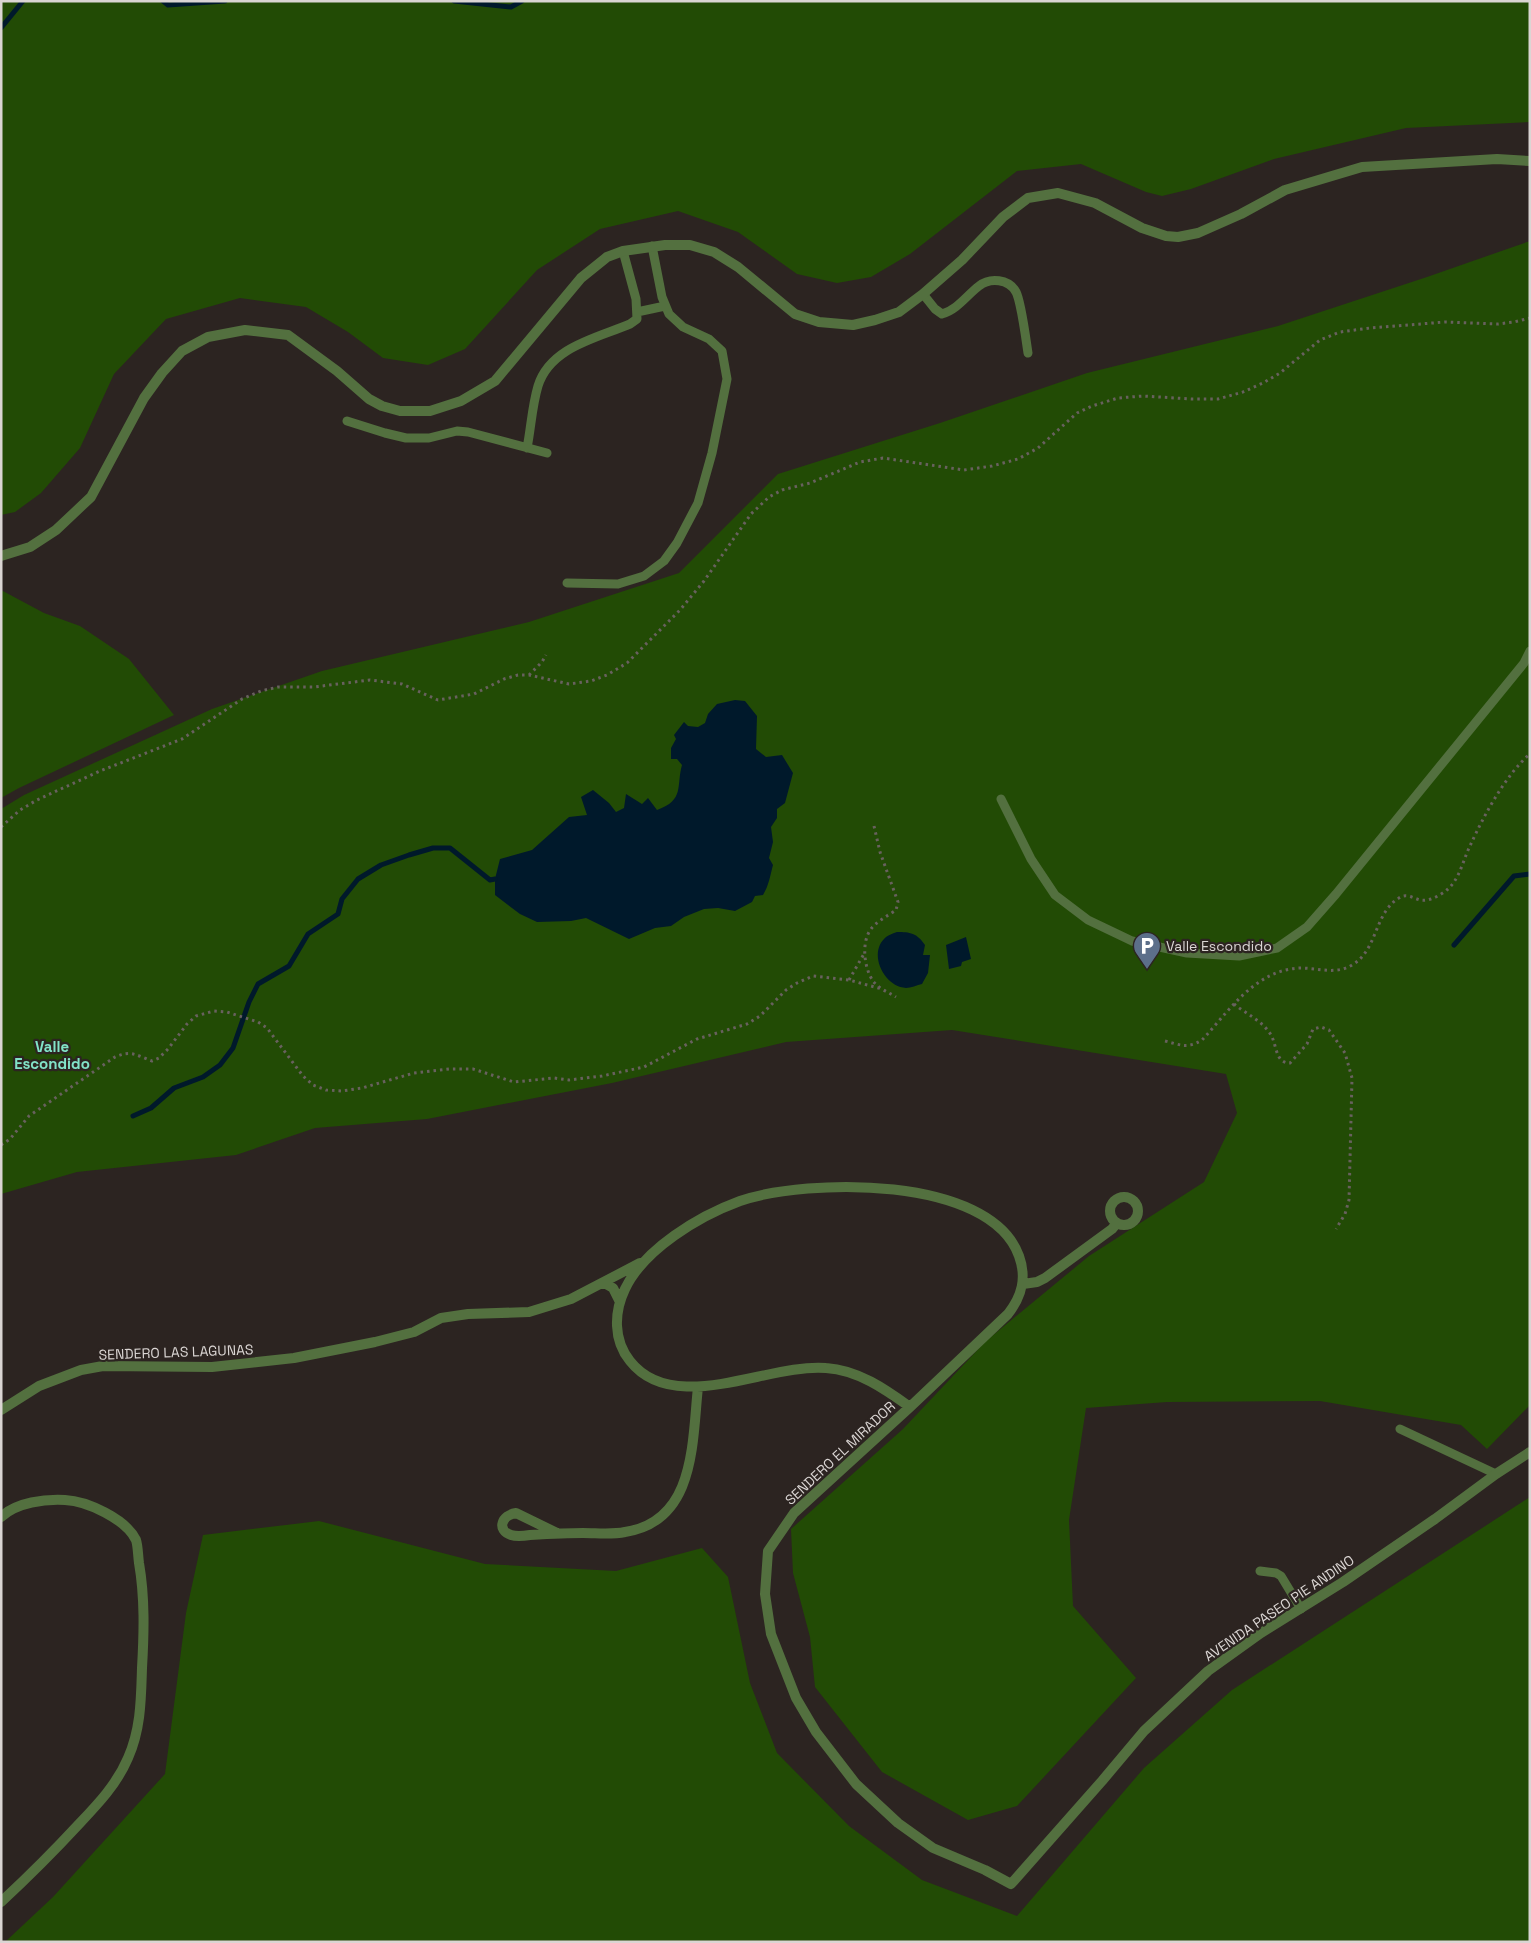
<svg xmlns="http://www.w3.org/2000/svg" width="1531" height="1943" font-family="'Space Grotesk',sans-serif">
  <rect width="100%" height="100%" fill="#2c2421"/>
  <path fill="#224b05" d="M1,1H1530V122L1406,128L1274,159L1191,189L1162,196L1146,192L1081,164L1017,171L910,254L871,277L837,283L797,274L738,232L678,211L600,229L537,270L465,349L428,365L383,358L348,332L306,307L240,298L166,319L114,374L80,448L41,493L15,512L1,515Z
    M1530,241V1405L1487,1449L1461,1425L1320,1401L1167,1402L1086,1408L1069,1520L1073,1606L1136,1678L1017,1806L968,1820L882,1772L815,1687L810,1637L793,1573L791,1529L903,1429L986,1341L1089,1256L1204,1182L1237,1113L1226,1074L952,1030L786,1042L612,1083L427,1119L315,1128L236,1155L77,1172L1,1194V809L24,795L212,709L322,671L529,622L679,573L778,474L940,423L1087,373L1278,326L1427,277Z
    M1,590L44,613L80,626L129,659L174,715L19,788L1,798Z
    M1530,1497V1942H5L53,1897L165,1774L186,1613L203,1535L319,1521L485,1564L616,1571L702,1548L728,1577L750,1683L777,1753L849,1826L922,1880L1017,1916L1144,1768L1232,1690Z"/>
  <path fill="#00192b" d="M735,700L745,701L757,716L756,749L766,757L782,755L793,773L785,803L777,809V818L771,827L773,842L769,858L773,865C770,876 769,885 763,895L755,896L752,902L735,911L718,908L704,909L684,917L671,926L655,928L629,939L586,918L571,921L537,922L520,914L495,895V879L500,859L532,850L569,817L587,815L581,797L593,790L609,803L616,812L624,808L626,794L642,804L648,798L657,810C685,800 676,786 682,765L677,759H671V748L676,739L674,735L684,722L688,726L698,727L705,723L708,714L717,704Z
    M897,932C910,932 917,933 925,945L923,955H930L928,973L922,984C917,985 911,988 906,988C884,987 867,953 886,937C889,935 893,933 897,932Z
    M966,937L971,959L962,962L961,966L949,969L946,945Z"/>
  <g fill="none" stroke-linecap="round" stroke-linejoin="round">
    <path stroke="#00192b" stroke-width="5" d="M163,1L168,5L225,1
      M454,1L511,7L522,1
      M1,28L23,1
      M1454,945L1514,876L1530,874
      M133,1116L151,1108L174,1088L203,1077L220,1065L233,1048L249,1002L258,984L289,966L308,934L338,914L342,899L358,879L381,865L409,855L433,848H450L490,880L495,879"/>
    <path stroke="#68615e" stroke-width="3" stroke-dasharray="2.5 4" stroke-linecap="butt" d="M529,675L542,662L546,655
      M874,826L880,852L898,902L896,910C889,915 877,921 871,929C861,942 864,968 873,981C879,989 888,992 896,997
      M1,827L20,810L37,800L100,771L182,739L242,699L261,691L278,687H314L370,680L402,684L438,700L474,694L504,679L518,675H529L569,684L591,681L607,675L627,663L680,610L704,581L751,514L769,497L782,490L810,483L860,462L883,458L964,470L992,466L1018,459L1038,448L1077,413L1092,406L1118,398L1143,396L1192,399H1218L1243,392L1263,383L1280,373L1320,340L1340,332L1370,328L1445,322L1498,324L1514,322L1530,318
      M849,980L865,952
      M1234,1004C1246,1014 1265,1022 1272,1037C1277,1048 1276,1063 1290,1063L1307,1044L1313,1029L1321,1027L1329,1030L1345,1053L1352,1078L1349,1200L1345,1214L1336,1229
      M1165,1041C1181,1045 1187,1049 1202,1040C1230,1010 1255,970 1300,968C1318,968 1336,975 1352,965C1378,950 1374,913 1399,898C1406,893 1413,898 1420,900C1429,902 1441,895 1448,889C1460,878 1463,860 1470,846C1483,817 1506,774 1530,754
      M1,1145L10,1139L29,1116L115,1057C131,1050 136,1055 152,1061L159,1058L168,1049L187,1024L196,1016L214,1011L227,1012L258,1022L267,1028L303,1076L313,1085L326,1090L342,1091L362,1088L414,1073L449,1069H473L514,1082L554,1078L569,1080L602,1076L644,1067L697,1039L747,1024L760,1016L786,990L797,983L813,976L849,980L882,989"/>
    <path stroke="#53703f" stroke-width="9" d="M923,294L935,309L942,314C957,310 967,295 979,286C990,277 1009,279 1016,292C1021,301 1026,340 1028,353
      M637,312L665,306
      M347,421L385,433L406,438H429L457,431L468,432L547,453
      M527,448C531,428 532,406 538,386C550,347 597,338 630,324L637,319L636,299L623,251
      M567,583L618,584L644,576L664,561L677,543L698,503L712,453L727,379L722,351L709,339L683,327L669,314L662,297L652,246
      M1001,799L1031,859L1055,895L1088,920L1132,941L1187,953L1239,956L1277,948L1307,927L1336,894L1524,663L1530,651
      M1400,1429L1496,1474
      M1260,1571L1276,1573L1281,1576L1301,1609"/>
    <path stroke="#53703f" stroke-width="10" d="M1,556L30,547L56,530L91,497L144,398L162,373L182,351L208,337L245,330L288,335L337,371L369,399L382,406L400,411H430L461,401L495,381L581,278L607,257L623,251L665,245H690L714,252L738,267L795,314L819,322L853,325L875,320L899,312L923,294L962,260L1003,217L1028,198L1058,193L1095,203L1142,228L1166,236L1178,237L1198,233L1241,214L1285,190L1362,167L1497,159L1530,161
      M1110 1211a14 14 0 1 1 28 0a14 14 0 1 1-28 0Z
      M604,1283L613,1288L620,1302
      M1023,1284L1037,1282L1045,1278L1112,1229L1117,1223
      M910,1407C885,1389 858,1370 826,1368C768,1363 674,1417 630,1361C613,1340 614,1312 625,1289C644,1249 699,1216 740,1201C807,1178 990,1175 1019,1256C1027,1278 1022,1296 1008,1314L910,1407L794,1513L768,1551L765,1594L771,1634L796,1698L816,1732L856,1784L898,1823L933,1848L985,1870L1011,1884L1102,1781L1144,1731L1208,1671L1261,1633L1343,1582L1435,1519L1496,1474L1530,1452
      M1,1410L39,1386L81,1370L103,1366L212,1367L294,1358L375,1342L414,1332L441,1318L468,1314L529,1312L571,1299L640,1263
      M1,1517C17,1502 45,1499 65,1500C87,1501 126,1519 136,1540C138,1546 138,1556 139,1563C145,1598 144,1633 142,1668C141,1699 141,1729 128,1758C117,1784 98,1804 79,1824C54,1851 28,1877 1,1902
      M557,1533L516,1513C502,1515 496,1530 511,1535C517,1537 524,1536 530,1535C548,1534 566,1533 583,1533C597,1533 611,1535 625,1532C696,1521 692,1442 698,1387"/>
  </g>
  <defs>
    <symbol id="parking-pin" viewBox="-11 -11 22 30"><path d="M0 17L-7.5 6A9.5 9.5 0 1 1 7.5 6Z" fill="#5c6f8a" stroke="#2c2421"/><path d="M-3.5-5.5H1a3.5 3.5 0 0 1 0 7H-1V5.5H-3.5ZM-1-3.4V-.6H.8a1.4 1.4 0 0 0 0-2.8Z" fill="#fff"/></symbol>
  </defs>
  <g fill-rule="evenodd">
    <use href="#parking-pin" x="1131" y="930" width="32" height="43"/>
  </g>
  <g text-anchor="middle" stroke-width="4.5" stroke-linejoin="round" paint-order="stroke">
    <g font-size="14" fill="#dad5d3" stroke="#2c2421" text-anchor="start">
      <text x="1166" y="951">Valle Escondido</text>
    </g>
    <g font-size="14" fill="#dad5d3" stroke="#2c2421">
      <text transform="translate(176 1352) rotate(-2)" y="5">SENDERO LAS LAGUNAS</text>
      <text transform="translate(840 1453) rotate(-43)" y="5">SENDERO EL MIRADOR</text>
      <text transform="translate(1279 1608) rotate(-34)" y="5">AVENIDA PASEO PIE ANDINO</text>
    </g>
    <g font-size="15" font-weight="bold" fill="#82e3c8" stroke="#2c2421">
      <text x="52" y="1052">Valle<tspan x="52" dy="17">Escondido</tspan></text>
    </g>
  </g>
  <rect width="1531" height="1943" fill="none" stroke="#dad5d3" stroke-width="5"/>
</svg>
